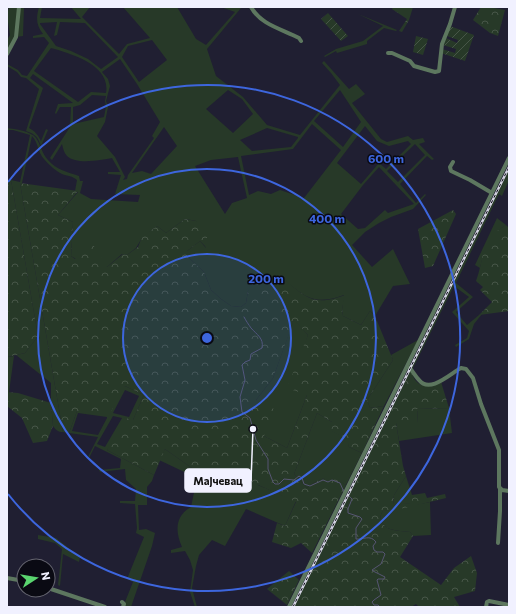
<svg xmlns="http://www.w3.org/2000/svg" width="516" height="614" font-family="Commissioner,sans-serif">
  <defs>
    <pattern id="forest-crowns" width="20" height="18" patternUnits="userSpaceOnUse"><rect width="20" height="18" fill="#273928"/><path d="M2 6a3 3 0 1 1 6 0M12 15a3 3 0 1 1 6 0" fill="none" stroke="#475648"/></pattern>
    <pattern id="garden-furrows" width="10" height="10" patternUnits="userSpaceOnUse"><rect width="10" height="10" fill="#273928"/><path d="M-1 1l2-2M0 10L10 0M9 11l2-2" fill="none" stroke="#475648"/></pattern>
  </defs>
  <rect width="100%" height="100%" fill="#201f32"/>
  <path fill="#273928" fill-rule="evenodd" d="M9,7H24L23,36L16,37L7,51V40L10,35L7,15Z
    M39,7H42L40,18L81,19L71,7H90L82,17L119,54L127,44L150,38L123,7H177L196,39L206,45L235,12L221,7L241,8L207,49L216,76L243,97L267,125L300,135L340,85L331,73L322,63L324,61L349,89L356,84L365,94L352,103L381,139L387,142L408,136L413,140L423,138L425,142L419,144L434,159L432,160L427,156L400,184L416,203L425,194L426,195L413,209L391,217L379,223L365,232L352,245L372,267L393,249L410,284L393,286L375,316L370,311L361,325L343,316L342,309L344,295C311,307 304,295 279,276L275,288L263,277L248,291L246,303L241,307L231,306L221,299L211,290L204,272L187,256V251L200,241L206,248L196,221L185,219L166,233L157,226L142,238L136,248L127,255L122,254L107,267L76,259L71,256L73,222L58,215L78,192L75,191L77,180C73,176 67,176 62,174C56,171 49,165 44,159C38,153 38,142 32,136L22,183H20L63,432C58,432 56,430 53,426L51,403V383L16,355L25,353L38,336L11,180L20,182L30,135L13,130H7V128C15,129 31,131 36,138C41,145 42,154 48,160C57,170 67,172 79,176L80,181H83L80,193L91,199L138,202L140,195L115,194L121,175L108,174V172H120L112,158C101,160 76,165 67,156C64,153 63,148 62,144L52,160L50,158L70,127L71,107H60L56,114L55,113L58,104L73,103L33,74L30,78L43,88L29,128C35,131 38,135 41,141L46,129L48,130L41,146C38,137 35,134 26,131L39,89L26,78L21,77L17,72L7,66V64L18,70L22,75L27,76L49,43L44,37L33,38V36L43,34C36,25 36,18 39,7ZM57,22L54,36L57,35L60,22L85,23L118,57L101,69L88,59L71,51L56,46L40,24V23ZM152,40L167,60L139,82L122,57L128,46ZM51,48C72,54 111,65 106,93L91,92L78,102L34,71ZM120,59L137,84L160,122L152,136L154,138L128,175L127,179L123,180L125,177L115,157L97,136L105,122L108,107L106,101L110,86L108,79L102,72ZM228,90L242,99L253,114L233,133L206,109ZM340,90L361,122L343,147L314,121ZM92,95L106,96L105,101L106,107L104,117L73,124V107L80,105ZM312,124L341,150L304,198L280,190L271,194L258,191L249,195L241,156L293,149ZM365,126L377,141L389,146L408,141L411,144L386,169L379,163L361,184L337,163ZM164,127L177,146L151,174L142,171L132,173ZM267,128L298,137V138L291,147L252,151L240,140ZM415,144L425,155L398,182L387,171ZM238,157L247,198L232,203L225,214L195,166L211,160ZM379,167L414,204L388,213L385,210L365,228L358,229L341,214L363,185Z
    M358,14L397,30L396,31L384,28L367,41V44L337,53L336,51L325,57L324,56L336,49L363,41L383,26Z
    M509,168V180L502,196L499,194L456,283L473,297L456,312L467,325L479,315L482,314L474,324L469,339L456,347L455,345L467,338L469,331L452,312L469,297L454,286L412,370L410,368Z
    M497,218L506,225C490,235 484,250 480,268L475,265Z
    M294,319L308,335L304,348L307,395L287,448L264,436L256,400L273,378Z
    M418,340L384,406L370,408L367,400L393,360L391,355Z
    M14,356L9,392H7V394V357Z
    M125,386L144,395L133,420L107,450L154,475L152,481L147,487V505H138L139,530L146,529L155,533L152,546L131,607H123L133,582L127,579L144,537L136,533L137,528L135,504L120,503V501H135L136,489L126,480L125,469L100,472L99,470L120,468L121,459L95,446L89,458L88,457L98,437L69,433L77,411ZM125,390L139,396L129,417L113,413ZM78,413L107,417V418L98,435L72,431ZM113,416L122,418L105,447L97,444Z
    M449,408L452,433L399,441L396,423H418L417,409Z
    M317,413L332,422V431L348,439L349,447L362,453L346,485C330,475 321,476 307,488L294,474Z
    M165,449L209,480L253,468L258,485L296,501L285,526L246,509L225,546L212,540L199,555L196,566L192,588L197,607H195L190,592L193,570L190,560L185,551L171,553V550L182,547C175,531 175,516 191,507L197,478L159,460Z
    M406,476L412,495L413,503L393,505L394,495Z
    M430,502L431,535L413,536L410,532C404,531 396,531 390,529C383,526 377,518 383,511Z
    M38,535L56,538L80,557L79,562L63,554L60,586L58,585L62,549L55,543L38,539Z"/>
  <path fill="url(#forest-crowns)" fill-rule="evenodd" d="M393,7H413L409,20L402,32L399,31L407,19L392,9Z
    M481,7H488L505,10L498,36L490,33L473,20Z
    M7,180H11L38,336L25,353L7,357Z
    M20,183L78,191L58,215L73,222L71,256L75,259L92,243L107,267L123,254L127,255L138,247L142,237L157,226L166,233L185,219L196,221L207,229V248L200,241L187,251V256L204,272L211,290L221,299L231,306L241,307L246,303L248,291L255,278L263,277L275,288L279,275C304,295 311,308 345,295L342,309L343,316L361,325L370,311L375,316L393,360L367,400L370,408L384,406L362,453L349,447L347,439L331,431L332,422L317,413L294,474L307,488C322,476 330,474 346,485L312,553L301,543L291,548L272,542L277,523L285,526L296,502L252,482V469L209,480L165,449L154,475L107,450L125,418L133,420L144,395L125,386L109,415L77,411L69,433L63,432ZM294,320L308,335L287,388L307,395L287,448L264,436L276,410L256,400L273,378Z
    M453,210L456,214L433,266L425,268L418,229Z
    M506,225L509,228V311L479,315L492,302L480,290L483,287L476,281C486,254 478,242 506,225Z
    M410,369C413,373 413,378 416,381C423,389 432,385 441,382L449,408L417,409L418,423H396L403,466L406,476L394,495L393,504L412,503V495L425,493L427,498L445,494L446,498L405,508L383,511C377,518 383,526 390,529C396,531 404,531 410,532L413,536L400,557L441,585L454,568L471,556L477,573L475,591L454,597L460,607H419L416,604L411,607H293Z
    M7,392L18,393L51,403L53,426L47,441L33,443L22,418L7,406Z
    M289,571L299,580L287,605L267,589Z"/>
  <path fill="url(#garden-furrows)" d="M328,13L348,36L341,41L321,19Z
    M450,26L474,35L465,61L441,53L442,49L455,53L456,49L443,45L446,38L457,43L458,40L447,36Z
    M416,36L428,39L423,55L413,52Z"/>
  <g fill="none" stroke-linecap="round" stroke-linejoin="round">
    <path stroke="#565572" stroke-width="1" d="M244,317C246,321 249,325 251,328C257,335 264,338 262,348L251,354L250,360L245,362L242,365L245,380L240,397L242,412L250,418L256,440L268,459V469L273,482L275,484H279L284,479L294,480L299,476L302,478L304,484L310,486L323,480L328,482L332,480L340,483L344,492
      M349,496L352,499L348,509V513L360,517L362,519L356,528V539C363,540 370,534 376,542L373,546L374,550L377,552H383L385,554L381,564L372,570L373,571L385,577L384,579H378L377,580L381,595L374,600L372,602L374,605H378L380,607"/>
    <path stroke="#5d775f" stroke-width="4" d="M251,7C261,25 282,29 299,38L301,41
      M388,53H392L410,61L414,66L435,72L439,71L442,44L450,24L455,7
      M7,54L16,37L19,7
      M453,162L450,167L451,171L470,180L492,193
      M407,366C413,370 414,375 419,380C430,394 451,373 461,368L466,369L473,378L481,404L499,450V487L502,490L509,491
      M498,543L500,511V489
      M7,578L24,581
      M48,588L105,607
      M122,602L124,604L123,607
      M289,607L509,158
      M486,607L487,602L489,601L509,605"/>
    <defs>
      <path id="rail" d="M293,607L509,167"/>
    </defs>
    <use href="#rail" stroke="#d4d4e3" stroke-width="2.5"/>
    <use href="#rail" stroke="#0a0a13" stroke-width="1" stroke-dasharray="3" stroke-linecap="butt"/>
  </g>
  <circle cx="207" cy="338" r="84" fill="#3d66de" fill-opacity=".12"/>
  <g fill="none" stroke="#3d66de" stroke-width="2">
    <circle cx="207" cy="338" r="84"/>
    <circle cx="207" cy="338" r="169"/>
    <path d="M8 182A253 253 0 1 1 8 494"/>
  </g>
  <circle cx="207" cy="338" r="6" fill="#3d66de" stroke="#0a0a13" stroke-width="2"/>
  <g font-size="12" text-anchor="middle" font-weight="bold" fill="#3d66de" stroke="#0a0a13" stroke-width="3" stroke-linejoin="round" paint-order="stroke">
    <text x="386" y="163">600 m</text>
    <text x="327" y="223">400 m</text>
    <text x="266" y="283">200 m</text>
  </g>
  <path fill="none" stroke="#f1f1ff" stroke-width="1.5" d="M253 429L251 481"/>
  <circle fill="#f1f1ff" stroke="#0a0a13" stroke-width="1.5" cx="253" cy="429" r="4"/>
  <rect fill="#f1f1ff" stroke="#f1f1ff" stroke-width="1.5" x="185" y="469" width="66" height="23" rx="4"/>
  <g font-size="11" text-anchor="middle" font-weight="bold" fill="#111">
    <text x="218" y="485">Мајчевац</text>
  </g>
  <rect width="516" height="614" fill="none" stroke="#f1f1ff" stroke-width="16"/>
  <g transform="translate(36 578) rotate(78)"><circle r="19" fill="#0a0a13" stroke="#666671"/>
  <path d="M0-3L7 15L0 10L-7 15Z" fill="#5ad56f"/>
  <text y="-6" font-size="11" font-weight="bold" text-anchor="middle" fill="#f1f1ff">N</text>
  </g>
</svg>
